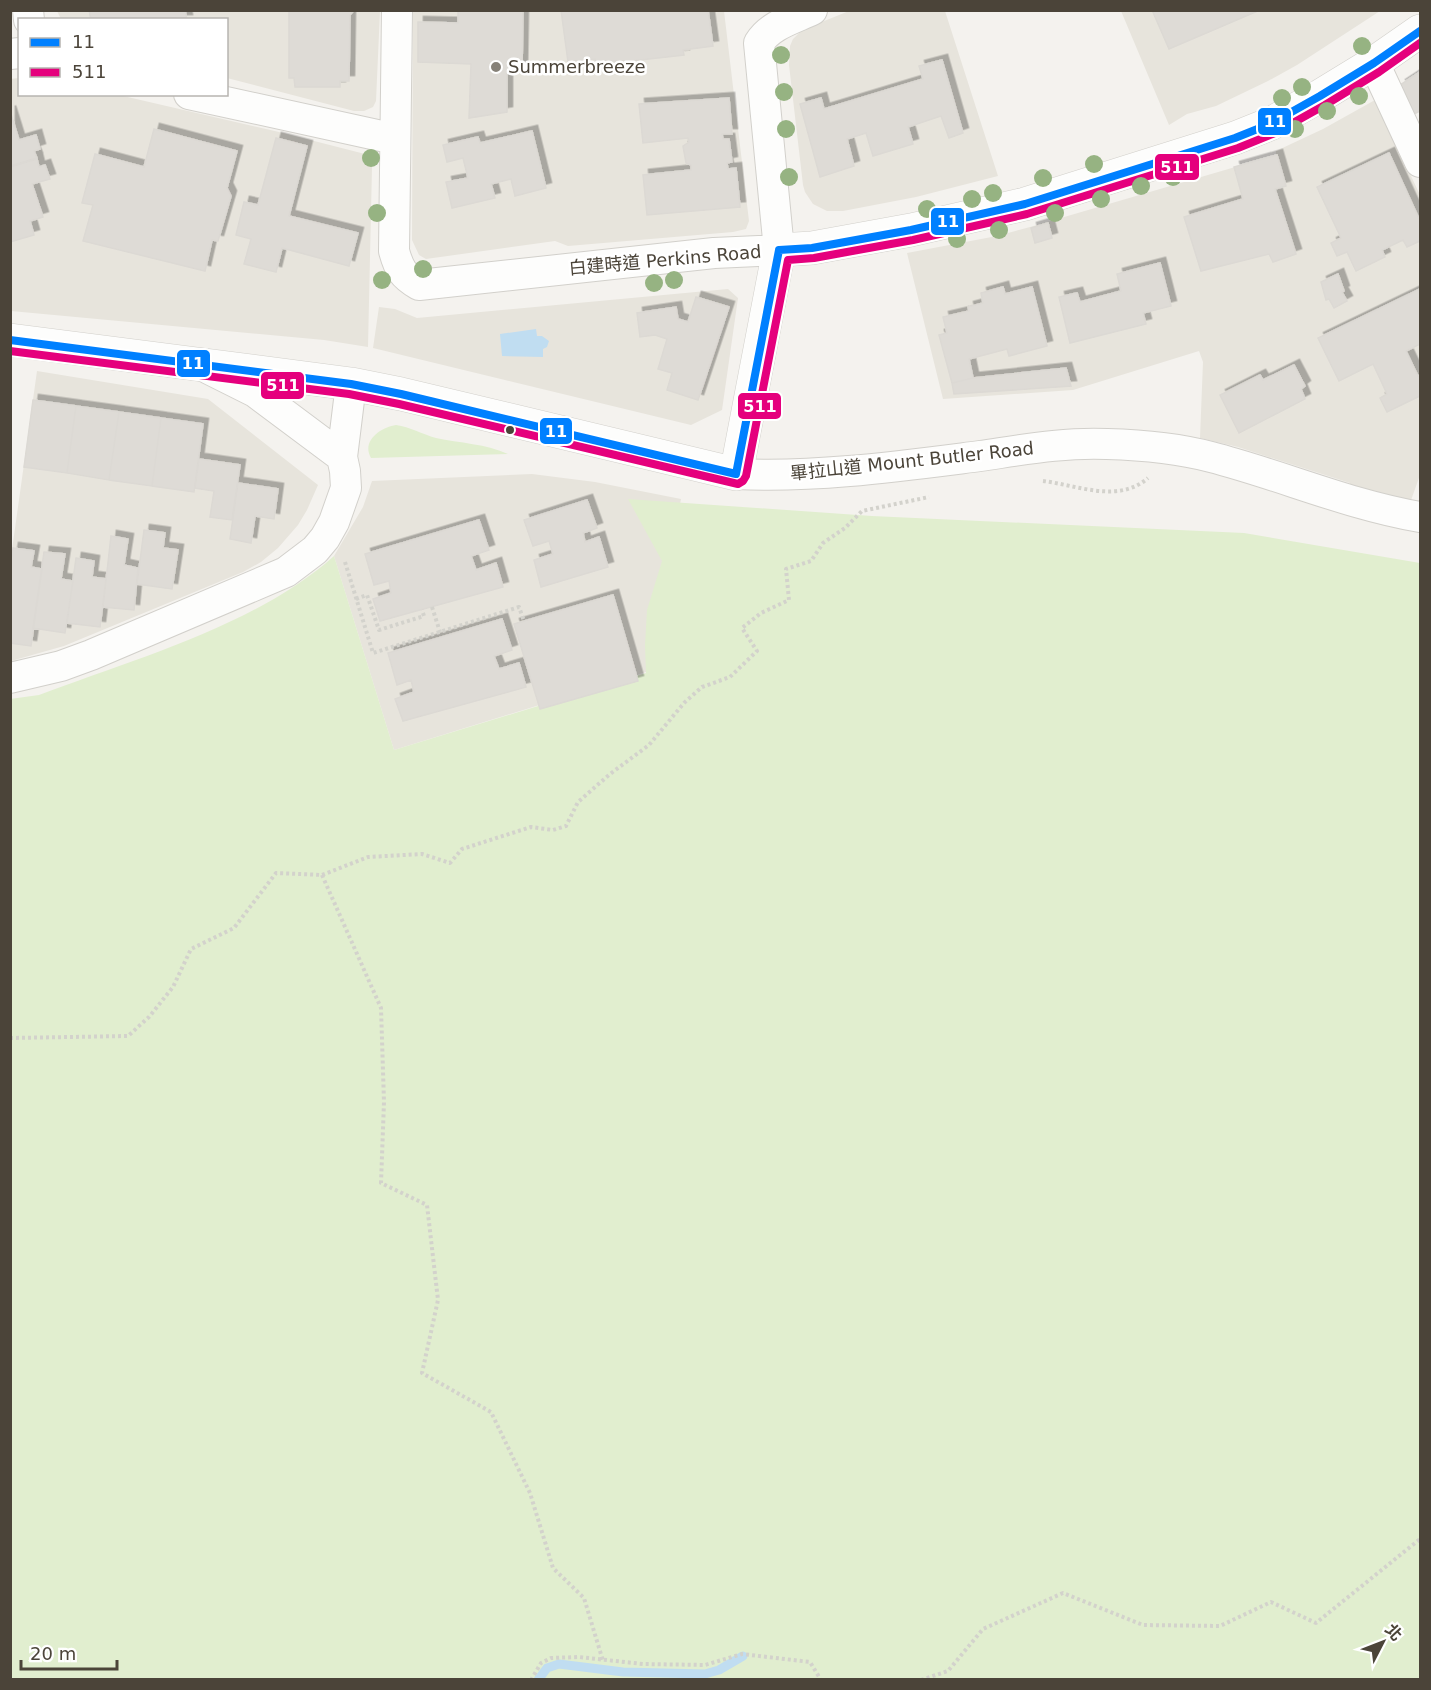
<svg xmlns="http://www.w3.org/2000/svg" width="1431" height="1690" font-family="'DejaVu Sans','Noto Sans TC',sans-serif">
  <defs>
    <filter id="shadow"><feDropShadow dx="5.5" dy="-5.5" stdDeviation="0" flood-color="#0004"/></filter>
  </defs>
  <rect width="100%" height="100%" fill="#f4f2ee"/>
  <path fill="#e7e4dc" d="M57,11H380L376,101L373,107L364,111H354L227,78L226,20L61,19Z
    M413,11H724L749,221L746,229L733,232L568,246L555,241L426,259L419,255L412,240Z
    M849,11H945L998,176L916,197L843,211H827L813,204L805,192L803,185L789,65L790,46L793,39L802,30Z
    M1121,11H1380L1297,65L1268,81L1216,106L1187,114L1169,125Z
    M19,78L20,94L119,95L279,132L365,154L370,158L372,167L368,347L324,340L11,311L10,79Z
    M1375,100L1420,195V475L1410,503L1349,486L1350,483L1238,447L1200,438L1203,362L1199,351L1073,390L943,399L907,253L997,236L1030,227L1276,155V151L1323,129Z
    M728,289L738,298L722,410L691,425L373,348L379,307L395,309L417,318Z
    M37,371L208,399L318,485L307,510L298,525L278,548L261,562L243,572L64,646L11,661V557Z
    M532,474L595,482L681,499L646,672L394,750L334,556L363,507L372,481Z"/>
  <path fill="#e1eecf" d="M396,425C410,427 422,434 436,438C459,443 487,444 508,454L371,458C361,441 381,427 396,425Z
    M628,499L872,516L1244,533L1420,563V1679H11L10,699L39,695C135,659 257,625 334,556L394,750L646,673L645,645L647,610L662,561Z"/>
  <path fill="#c0ddf1" d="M536,329L537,336H542L549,341L547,347L543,349V357L502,356L500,334Z"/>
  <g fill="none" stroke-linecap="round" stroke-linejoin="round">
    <path stroke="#c0ddf1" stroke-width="9" d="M538,1680L547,1668L559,1664L623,1672L705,1674L719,1670L743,1656"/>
  </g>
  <path fill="#dedbd6" stroke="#dcd9d4" stroke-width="1.5" filter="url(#shadow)" d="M89,10H185L187,20H91Z
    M289,10H354L350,15L349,81H340V87H295L294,78H289Z
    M458,10H523L522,70H507V112L469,118L471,64L418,62V22L458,23Z
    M561,10H708L713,46L683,50L684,55L596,65L595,59L568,62Z
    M1152,10H1260L1169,49Z
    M942,60L963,133L949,138L941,116L908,127L913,144L873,156L866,133L847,139L854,166L820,177L800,104L821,98L824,109L923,79L919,66Z
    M1420,72V111L1414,114L1400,85Z
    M729,98L732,134H722L723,139H729L732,162L727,163L728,169L736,168L740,207L647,215L643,175L691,170V165L686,163L683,146L689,142L688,138L643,143L639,104Z
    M10,111L19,140L36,135L40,149L34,151L37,158L10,166Z
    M154,129L237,151L227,188L231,196L218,241L212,240L205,271L83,241L93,205L82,203L95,154L144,167Z
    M532,131L546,188L515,196L511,179L491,184L495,198L452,208L446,182L468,178L463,158L447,162L443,145L478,137L480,143Z
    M276,138L307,146L289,216L358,233L349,266L282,248L276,272L244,264L251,239L236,235L244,202L258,205Z
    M1389,153L1420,221V241L1407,247L1403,240L1382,250L1385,257L1356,271L1347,252L1337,256L1331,243L1341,238L1317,187Z
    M1277,155L1286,186L1275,189L1296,254L1273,262L1269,254L1201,271L1184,217L1243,199L1234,167Z
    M37,159L39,167L45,165L50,179L32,184L43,217L30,221L34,235L10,242V167Z
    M1048,223L1052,238L1035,243L1031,228Z
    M1160,263L1171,306L1143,313L1146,324L1070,343L1059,297L1077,293L1080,302L1121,291L1117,274Z
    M1338,274L1344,291L1342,292L1347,301L1334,308L1329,299L1326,300L1321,282Z
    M1003,287L1005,294L1032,287L1047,346L1009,356L1007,349L969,359L973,378L952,383L939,335L947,333L943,317L969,311L968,307L983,303L981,293Z
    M1420,289V344L1406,351L1418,376L1420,375V396L1387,412L1380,398L1387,394L1373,364L1339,381L1318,338Z
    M696,297L729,307L698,400L667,390L672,373L658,369L667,339L655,335L640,337L637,313L676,307L678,319L688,322Z
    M1294,365L1305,386L1301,389L1305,399L1239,433L1220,395L1260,375L1263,380Z
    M1066,368L1071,386L954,394L952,383L973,378Z
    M33,400L76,406L67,473L24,467Z
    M76,406L119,412L109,480L67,473Z
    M119,412L161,418L152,486L109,480Z
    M161,418L203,424L194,492L152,486Z
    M199,459L240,465L232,520L210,517L214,491L195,488Z
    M238,483L278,489L274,519L255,516L251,543L230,539Z
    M587,500L597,528L583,533L585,542L599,537L608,567L541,587L534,560L553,554L549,541L533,546L524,520Z
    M479,520L489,550L471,556L476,570L496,563L503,587L380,621L373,599L391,593L389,581L374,585L365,554Z
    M144,530L165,533L163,548L178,550L172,589L137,584Z
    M111,536L128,539L124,565L138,568L134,610L103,607Z
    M13,548L34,551L31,567L42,569L31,646L10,643V566Z
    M44,552L65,554L61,579L73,581L65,633L33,628Z
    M76,558L94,561L92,577L106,579L100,627L67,623Z
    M613,595L638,681L540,709L514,624Z
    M502,619L512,650L494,656L499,669L519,663L526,687L403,721L395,699L414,692L411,680L397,685L388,653Z"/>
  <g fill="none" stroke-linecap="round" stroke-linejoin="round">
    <defs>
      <path id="minor" d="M28,10L29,20
        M397,10L394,251C399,269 403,276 419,285L714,253L779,250L759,43C770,25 793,19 812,10
        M10,54L20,53
        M1374,63L1420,162
        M189,94L395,139
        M209,369L255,392L342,457
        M736,474C816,478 901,466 980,456C1022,450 1065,442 1107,444C1142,445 1177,448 1211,457C1281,475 1349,505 1420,517
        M10,678L61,666L91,655L286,572L315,550L325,538L334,522L346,488L345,471L342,457L351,384"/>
      <path id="tertiary" d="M10,340L351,384L401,394L736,474L779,250L812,248L911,230L1025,204L1235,138L1270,124L1320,96L1374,63L1420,31"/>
    </defs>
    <use href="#minor" stroke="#d2d0cb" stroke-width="32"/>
    <use href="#tertiary" stroke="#d2d0cb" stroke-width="34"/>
    <path stroke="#d3d2cc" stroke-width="4" stroke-dasharray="3 3" stroke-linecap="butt" d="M1043,481C1077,485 1118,504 1148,478
      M345,562L373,653L519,607L524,621
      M356,599L367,595L379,630L424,616L422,610
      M432,607L440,632
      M322,875L381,1008L384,1102L381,1183L427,1205L438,1300L422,1373L491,1412L530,1493L553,1568L584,1598L603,1661
      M10,1038L128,1036L149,1017L173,987L191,949L234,928L276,873L322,875L368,857L422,854L450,863L462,849L531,827L553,830L566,826L578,802L610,774L649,745L684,703L702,687L730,677L757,651L742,628L761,613L789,600L786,569L811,561L823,543L845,528L862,511L929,497
      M531,1680L541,1663L551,1658L579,1657L643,1664L705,1665L742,1654L810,1662L821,1680
      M921,1680L948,1671L983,1629L1063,1593L1143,1625L1220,1626L1271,1602L1316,1623L1420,1539"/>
    <use href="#minor" stroke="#fdfdfc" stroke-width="30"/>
    <use href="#tertiary" stroke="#fdfdfc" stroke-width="33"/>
    <defs>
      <path id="bus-1" d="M779,250L812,248L911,230L1025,204L1235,138L1270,124L1320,96L1374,63L1420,31
        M10,340L351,384L401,394L736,474
        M736,474L779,250"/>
      <path id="bus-2" d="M10,351L349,394L399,404L738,484L743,481L746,476L788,260L814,258L913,240L1027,214L1238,148L1275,133L1325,105L1379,72L1420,43"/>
    </defs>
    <use href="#bus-1" stroke="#fff" stroke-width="12"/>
    <use href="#bus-2" stroke="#fff" stroke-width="12"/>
    <use href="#bus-1" stroke="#0080ff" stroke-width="8"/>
    <use href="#bus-2" stroke="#e5007d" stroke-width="8"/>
  </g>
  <g fill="#96b382">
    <circle cx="1362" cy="46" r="9"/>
    <circle cx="781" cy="55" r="9"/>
    <circle cx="1302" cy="87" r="9"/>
    <circle cx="784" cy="92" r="9"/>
    <circle cx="1359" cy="96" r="9"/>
    <circle cx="1282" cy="98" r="9"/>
    <circle cx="1327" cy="111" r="9"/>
    <circle cx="786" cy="129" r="9"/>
    <circle cx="1295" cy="129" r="9"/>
    <circle cx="371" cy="158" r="9"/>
    <circle cx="1094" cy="164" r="9"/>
    <circle cx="789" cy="177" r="9"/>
    <circle cx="1173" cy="177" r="9"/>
    <circle cx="1043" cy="178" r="9"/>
    <circle cx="1141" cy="186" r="9"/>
    <circle cx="993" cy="193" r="9"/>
    <circle cx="972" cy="199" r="9"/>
    <circle cx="1101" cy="199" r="9"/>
    <circle cx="927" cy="209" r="9"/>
    <circle cx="377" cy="213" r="9"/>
    <circle cx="1055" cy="213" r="9"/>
    <circle cx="999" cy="230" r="9"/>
    <circle cx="957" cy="239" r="9"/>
    <circle cx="423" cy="269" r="9"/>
    <circle cx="382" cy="280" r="9"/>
    <circle cx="674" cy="280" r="9"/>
    <circle cx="654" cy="283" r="9"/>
  </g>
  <circle fill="#868178" stroke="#fff" stroke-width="2" cx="496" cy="67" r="6"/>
  <circle fill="#4b4439" stroke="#fff" stroke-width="2" cx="510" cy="430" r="5"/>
  <g text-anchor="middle" stroke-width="5" stroke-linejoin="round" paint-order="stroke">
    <g font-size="18" fill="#4b4439" stroke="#fff" text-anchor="start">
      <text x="508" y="73">Summerbreeze</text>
    </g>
    <g font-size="18" fill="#4b4439" stroke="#fff">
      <text transform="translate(665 260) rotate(-5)" y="6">白建時道 Perkins Road</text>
      <text transform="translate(912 461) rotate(-6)" y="6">畢拉山道 Mount Butler Road</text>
    </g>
  </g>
  <g stroke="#fff" stroke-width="2">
    <rect x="1257" y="107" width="35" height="29" rx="6" fill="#0080ff"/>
    <rect x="1154" y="153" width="46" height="28" rx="6" fill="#e5007d"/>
    <rect x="930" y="207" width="35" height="29" rx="6" fill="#0080ff"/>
    <rect x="176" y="349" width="35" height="29" rx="6" fill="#0080ff"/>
    <rect x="260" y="371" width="45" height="29" rx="6" fill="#e5007d"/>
    <rect x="737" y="392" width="45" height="28" rx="6" fill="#e5007d"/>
    <rect x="539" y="417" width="34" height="28" rx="6" fill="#0080ff"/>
  </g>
  <g font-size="16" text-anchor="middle" font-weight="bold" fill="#fff">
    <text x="1275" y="127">11</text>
    <text x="1177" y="173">511</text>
    <text x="948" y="227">11</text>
    <text x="193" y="369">11</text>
    <text x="283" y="391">511</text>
    <text x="760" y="412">511</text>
    <text x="556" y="437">11</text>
  </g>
  <rect width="1431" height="1690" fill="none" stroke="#4b4439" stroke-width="24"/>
  <rect x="18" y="18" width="210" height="78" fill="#ffffff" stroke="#b7b4b0" stroke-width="1.5"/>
  <rect x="30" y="38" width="30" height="9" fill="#0080ff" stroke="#b7b4b0" stroke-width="1.5"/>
  <text x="72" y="48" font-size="18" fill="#4b4439">11</text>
  <rect x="30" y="68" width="30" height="9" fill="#e5007d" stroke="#b7b4b0" stroke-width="1.5"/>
  <text x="72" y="78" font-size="18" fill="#4b4439">511</text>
  <g transform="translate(1383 1642) rotate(48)" stroke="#ffffff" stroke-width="4.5" paint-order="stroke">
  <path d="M0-4.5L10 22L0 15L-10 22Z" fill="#4b4439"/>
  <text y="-9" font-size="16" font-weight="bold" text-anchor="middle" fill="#4b4439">北</text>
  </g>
  <path d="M21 1660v9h96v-9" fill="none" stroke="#4b4439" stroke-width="3"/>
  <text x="30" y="1660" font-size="18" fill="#4b4439" stroke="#ffffff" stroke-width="4.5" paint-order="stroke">20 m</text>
</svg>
